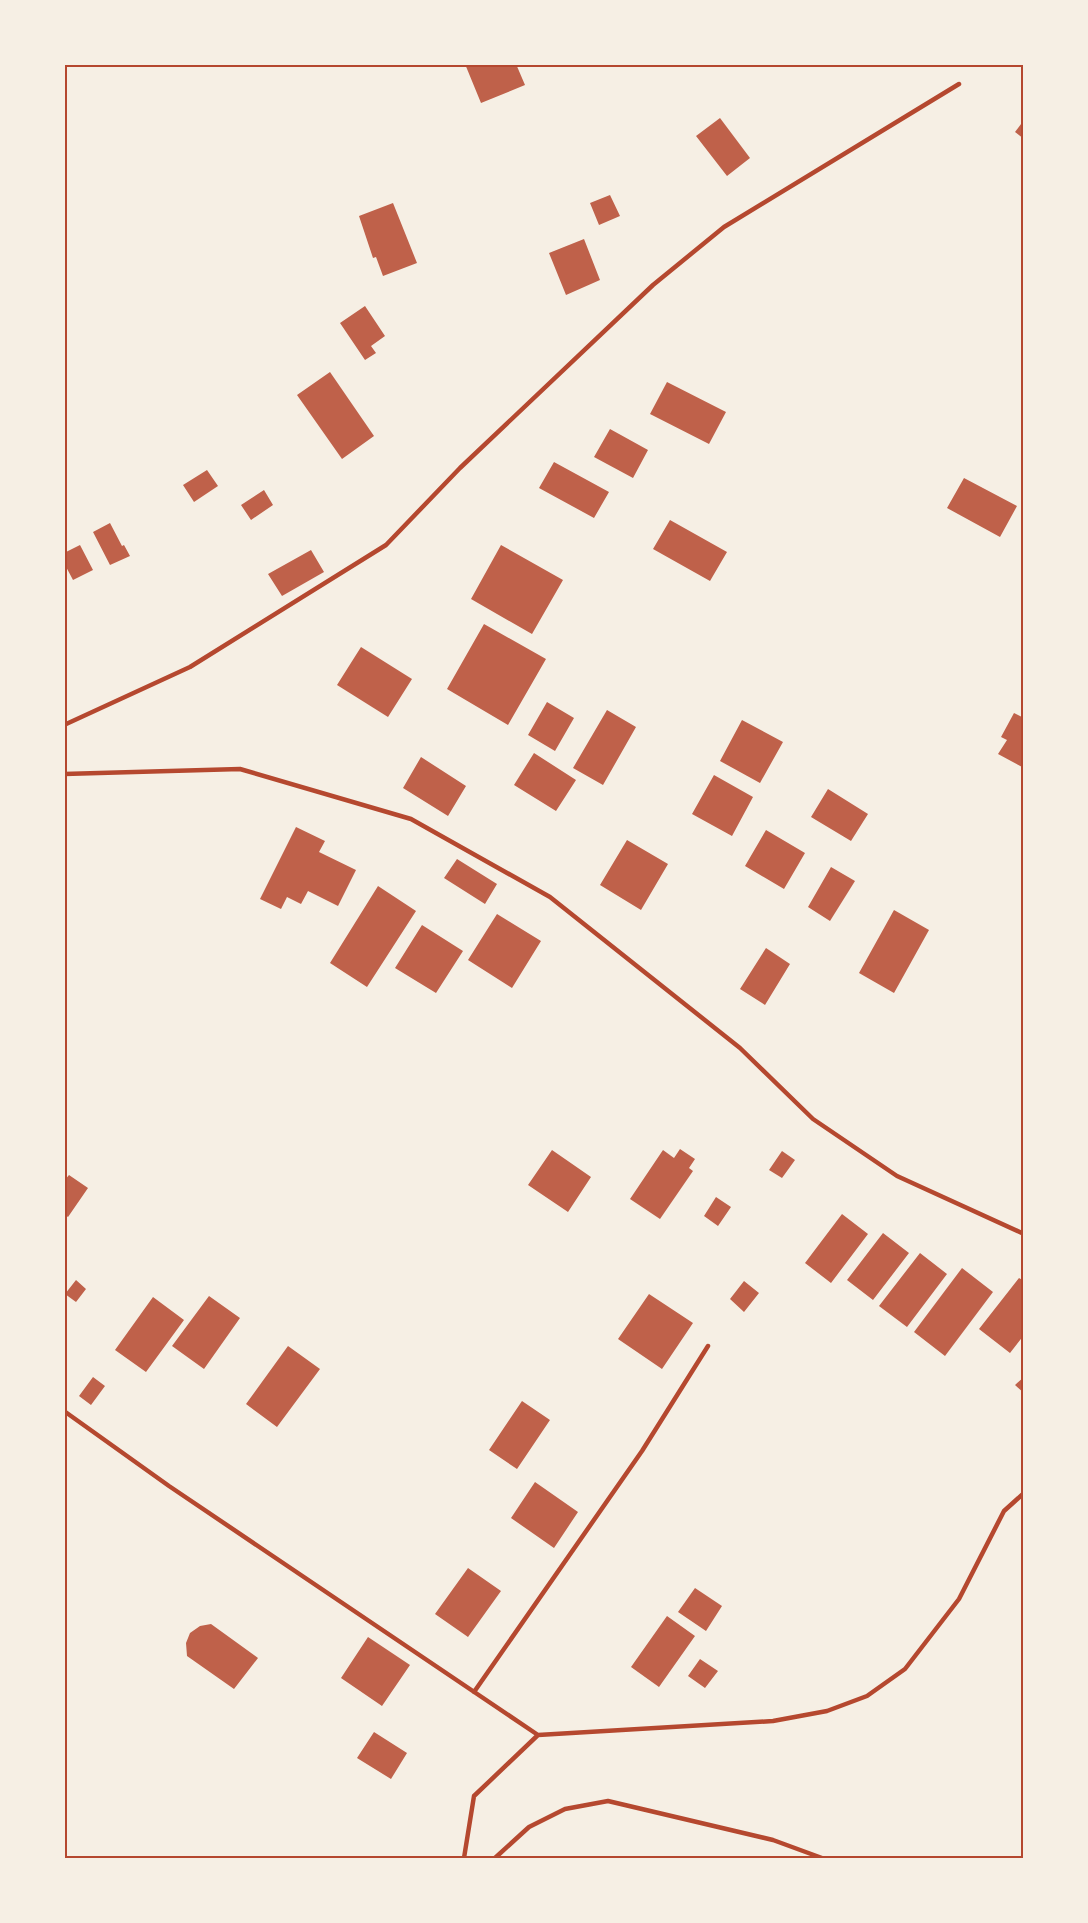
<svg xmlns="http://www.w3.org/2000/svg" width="1088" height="1923" font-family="Manrope,sans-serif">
  <rect width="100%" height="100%" fill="#f6efe4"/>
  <path fill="#bf614a" d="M465,64H516L525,85L481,103Z
    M720,118L750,158L727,176L696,136Z
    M1024,120V139L1015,132Z
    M610,195L620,216L599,225L590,203Z
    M393,203L417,263L383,276L376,257L373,258L359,216Z
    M584,239L600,280L566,295L549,253Z
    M365,306L385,336L371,346L376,353L365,360L340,323Z
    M330,372L374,436L342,459L297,395Z
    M667,382L726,412L709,444L650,414Z
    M610,429L648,450L633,478L594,457Z
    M554,462L609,492L594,518L539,488Z
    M207,470L218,486L194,502L183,485Z
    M964,478L1017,506L1000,537L947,508Z
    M264,490L273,505L251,520L241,505Z
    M670,520L727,552L710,581L653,549Z
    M110,523L122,546L124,545L130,556L110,565L93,532Z
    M80,545L93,570L73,580L64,563V553Z
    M501,545L563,580L532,634L471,599Z
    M311,550L324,572L282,596L268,574Z
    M484,624L546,659L508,725L447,689Z
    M361,647L412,679L388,717L337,685Z
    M547,702L574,718L555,751L528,735Z
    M607,710L636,727L603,785L573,768Z
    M1014,713L1024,718V768L998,754L1007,740L1001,737Z
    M742,720L783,742L760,783L720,761Z
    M534,753L576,780L556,811L514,785Z
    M421,757L466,786L448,816L403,788Z
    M714,775L753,797L732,836L692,814Z
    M828,789L868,814L851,841L811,817Z
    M296,827L325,841L319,852L356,870L338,906L308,891L301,904L287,897L281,909L260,899Z
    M766,830L805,853L784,889L745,866Z
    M627,840L668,864L641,910L600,885Z
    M457,859L497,884L485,904L444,878Z
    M831,867L855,881L830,921L808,907Z
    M378,886L416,911L367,987L330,963Z
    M894,910L929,930L894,993L859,973Z
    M497,914L541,941L512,988L468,960Z
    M422,925L463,951L436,993L395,968Z
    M766,948L790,964L765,1005L740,989Z
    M680,1149L695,1159L689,1168L693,1171L660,1219L630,1199L663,1150L674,1158Z
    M552,1150L591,1177L568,1212L528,1185Z
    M782,1151L795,1160L782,1178L769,1170Z
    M69,1175L88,1188L68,1217L64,1214V1181Z
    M716,1197L731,1207L718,1226L704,1216Z
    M842,1214L868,1234L831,1283L805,1263Z
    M883,1233L909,1253L873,1300L847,1280Z
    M920,1253L947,1274L907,1327L879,1306Z
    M962,1268L993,1292L945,1356L914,1332Z
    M1019,1278L1024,1281V1335L1010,1353L979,1329Z
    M76,1280L86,1289L76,1302L65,1294Z
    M744,1281L759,1293L744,1312L730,1299Z
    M649,1294L693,1323L662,1369L618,1339Z
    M209,1296L240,1318L204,1369L172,1346Z
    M153,1297L184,1320L146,1372L115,1350Z
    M288,1346L320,1369L277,1427L246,1404Z
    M93,1377L105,1386L91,1405L79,1396Z
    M1024,1377V1393L1015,1385Z
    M522,1401L550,1420L517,1469L489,1450Z
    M535,1482L578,1512L554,1548L511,1518Z
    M468,1568L501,1591L468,1637L435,1614Z
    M695,1588L722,1606L706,1631L678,1612Z
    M667,1616L695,1636L659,1687L631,1667Z
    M211,1624L258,1658L234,1689L187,1656L186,1643L190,1633L200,1626Z
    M368,1637L410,1665L382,1706L341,1678Z
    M700,1659L718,1671L705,1688L688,1676Z
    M374,1732L407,1753L391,1779L357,1758Z"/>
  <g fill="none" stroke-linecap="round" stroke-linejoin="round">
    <path stroke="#b5482f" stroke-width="4.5" d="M64,725L190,667L386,545L460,468L653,285L724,227L959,84
      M64,774L240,769L411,819L550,897L740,1048L813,1119L897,1176L1024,1234
      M64,1411L169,1486L538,1735
      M474,1692L642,1451L708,1346
      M464,1858L474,1796L538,1735L773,1721L827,1711L867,1696L905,1669L959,1599L1004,1511L1024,1493
      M495,1858L529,1827L565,1809L608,1801L773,1840L822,1858"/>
  </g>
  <rect width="1088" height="1923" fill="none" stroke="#f6efe4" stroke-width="132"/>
  <rect x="66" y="66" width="956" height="1791" fill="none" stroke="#b5482f" stroke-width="2"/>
</svg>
